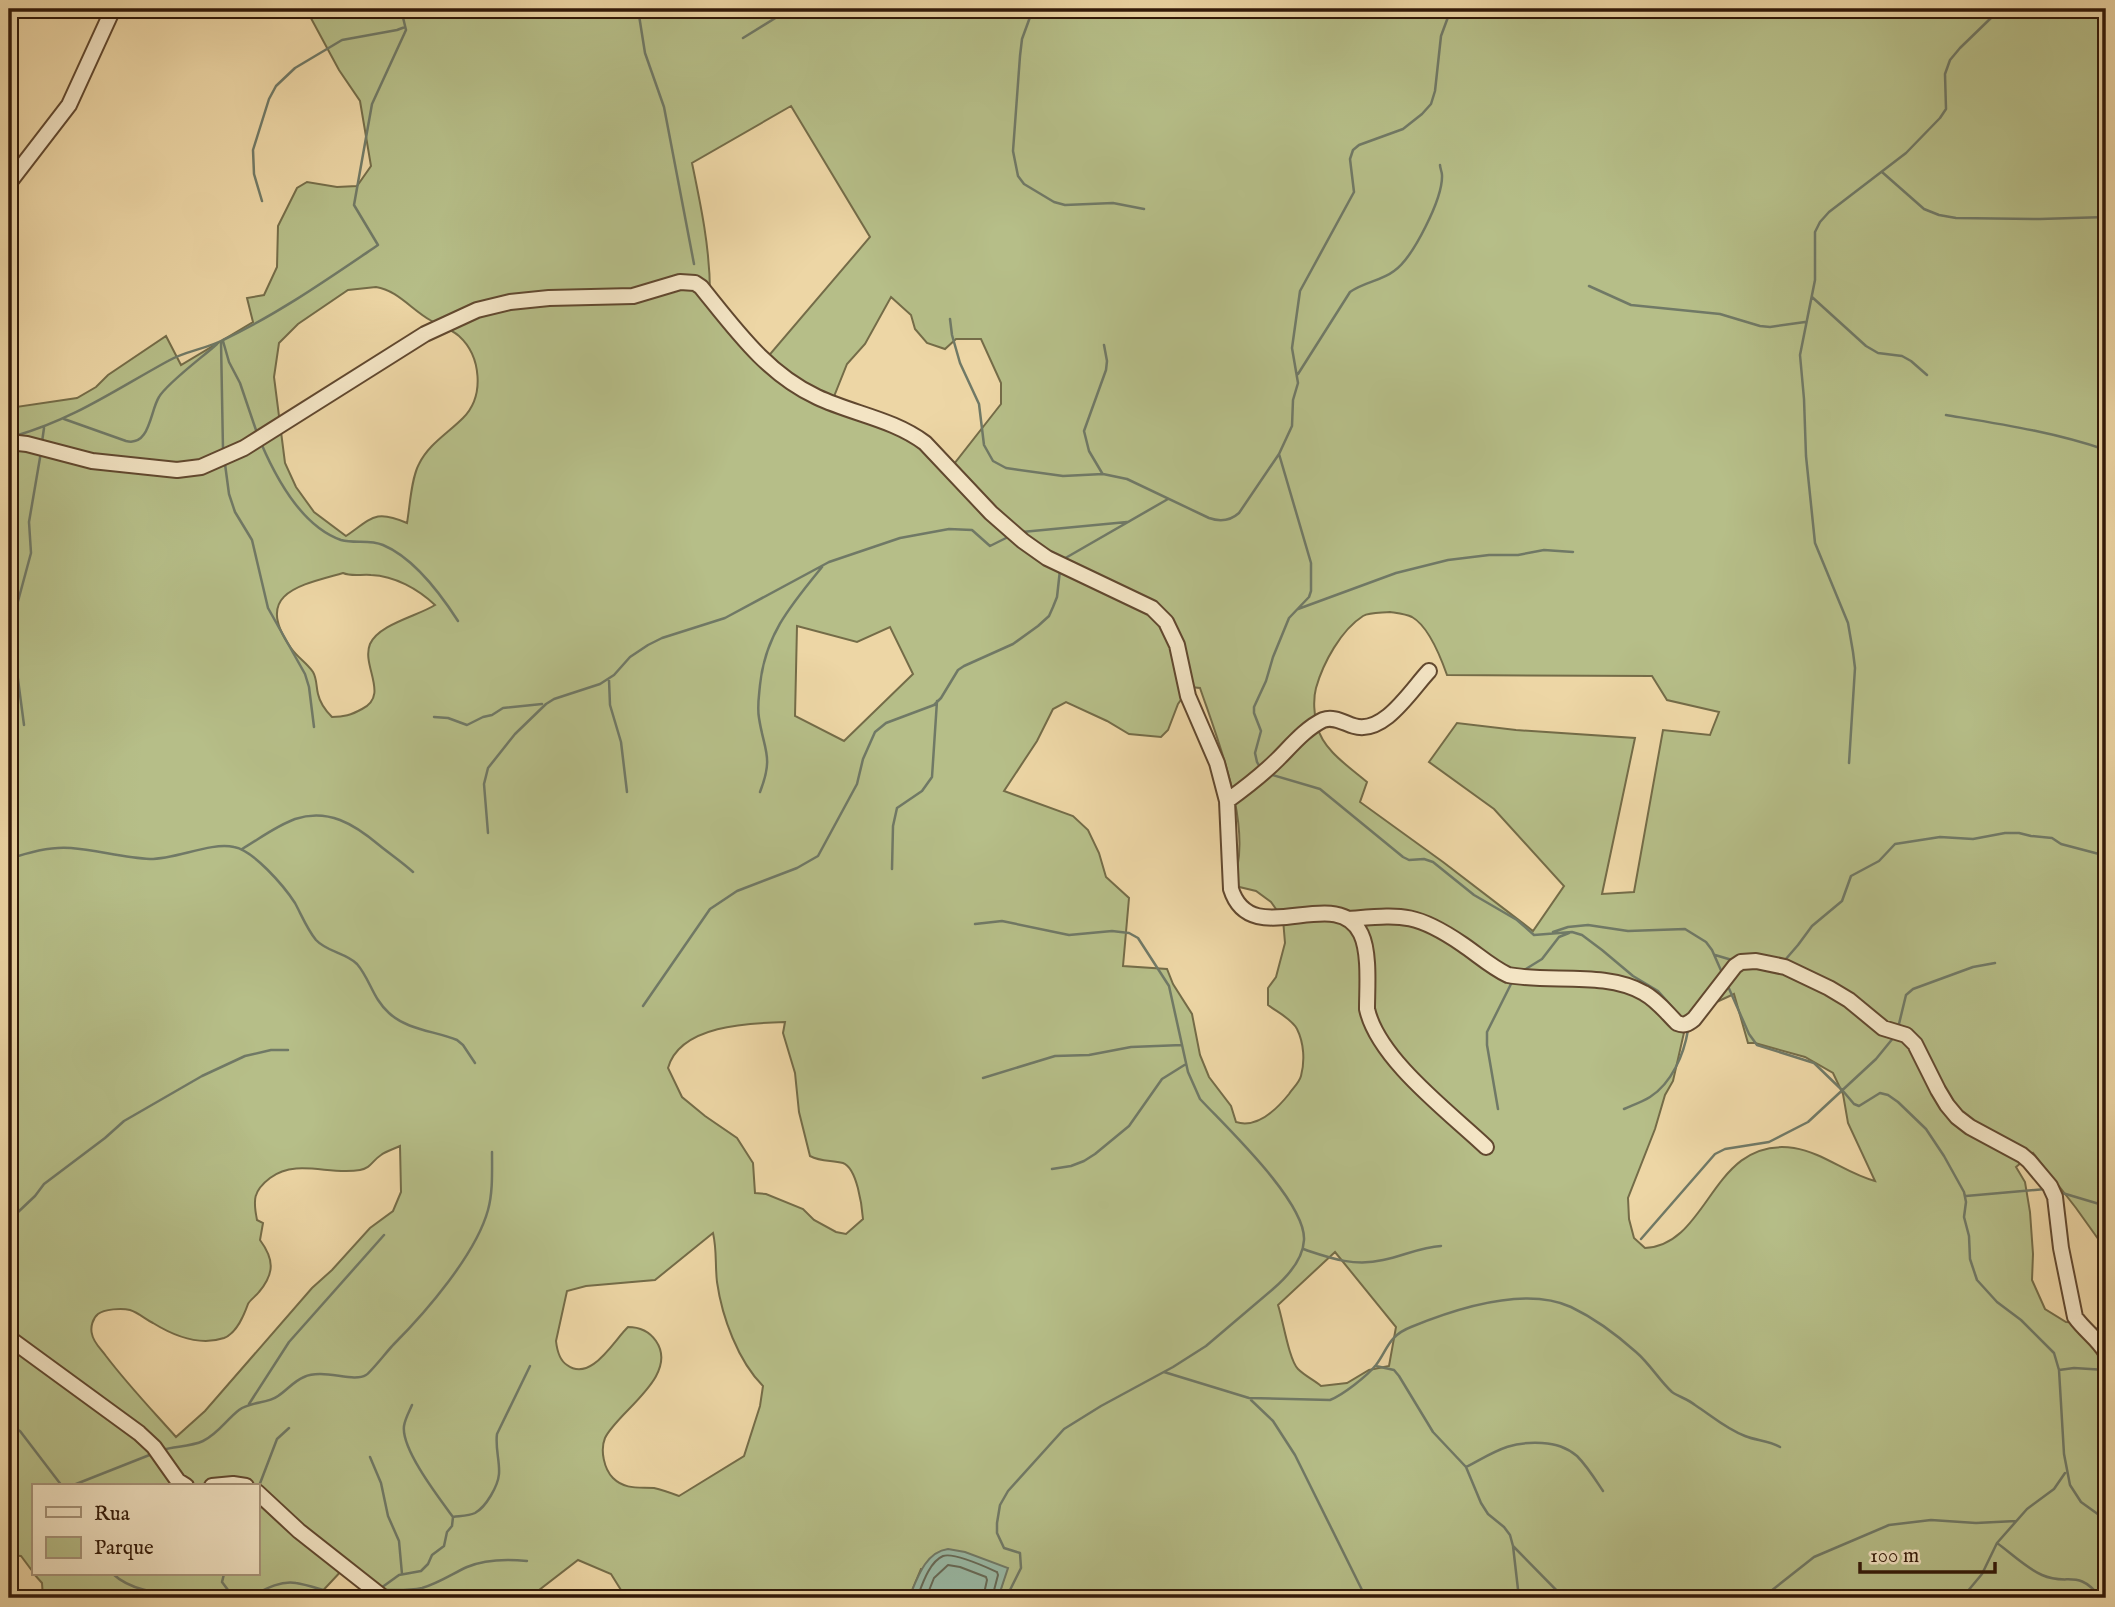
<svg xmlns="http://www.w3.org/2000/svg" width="2115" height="1607" font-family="'IM FELL English',serif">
  <rect width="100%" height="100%" fill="#edd6a5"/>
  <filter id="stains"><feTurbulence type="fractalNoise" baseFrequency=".00286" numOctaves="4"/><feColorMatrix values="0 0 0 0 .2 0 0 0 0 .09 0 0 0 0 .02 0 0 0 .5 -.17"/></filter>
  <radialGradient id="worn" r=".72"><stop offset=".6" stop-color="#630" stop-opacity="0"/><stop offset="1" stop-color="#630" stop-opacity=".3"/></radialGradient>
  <path fill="#b6be88" stroke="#746c48" stroke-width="2" fill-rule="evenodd" d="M306,9H2106V1250L2076,1208L2033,1153L2016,1167L2025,1182L2030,1212L2033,1254L2032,1280L2045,1309L2066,1322L2084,1323L2106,1333V1598H998L1007,1568L921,1569L909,1598H626L611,1574L578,1560L539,1590L519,1596L520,1598H380L345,1567L316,1598H43L42,1583L34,1574H257V1486H33V1572L21,1556L9,1555V1485L12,1484L9,1480V1473L15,1469L9,1451V408L77,398L96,387L108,375L166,336L181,365L253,322L247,298L264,295L277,267L278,226L297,188L307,182L337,187L357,186L371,166L360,101L339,70ZM791,106L870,237L766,359L710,293C710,249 701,206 692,163ZM376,287C397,290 412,310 430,320C439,325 451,329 459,336C481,356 485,396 463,418C447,434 429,444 419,464C411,479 410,506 407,523C375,509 372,518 346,536L314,512L296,487L285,463L274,377L279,343L298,324L348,290ZM891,297L911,315L915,329L927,343L945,349L956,339H981L1001,383V404L950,469L913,438L833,399L847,364L865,344ZM343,573C352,577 361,574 371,575C395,576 418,589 435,605C418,616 379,624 370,644C361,666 390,695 362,709C351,715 344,717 332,717C325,710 320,703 318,694C316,686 317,679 313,672C307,663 297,657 291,648C252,593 301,585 343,573ZM1390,612C1396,613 1406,614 1412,617C1428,626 1441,658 1447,675L1652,676L1667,700L1719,712L1710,735L1663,730L1634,892L1602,894L1635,738L1516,730L1457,723L1429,762L1494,809L1564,886L1533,931L1443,862L1360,802L1367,782C1348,766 1323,750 1317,726C1314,715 1313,699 1316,688C1323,663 1341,630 1363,616C1370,612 1382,613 1390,612ZM797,626L857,642L890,627L913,674L844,741L795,716ZM1190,687L1200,688C1217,738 1257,836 1231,885L1256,891L1271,902L1283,919L1285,943L1276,977L1268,988V1005C1277,1012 1292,1019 1297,1029C1304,1043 1305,1061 1301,1076C1299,1083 1293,1088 1289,1094C1277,1109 1258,1129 1236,1122L1231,1106L1209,1077L1200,1055L1192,1014L1173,984L1167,969L1123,966L1129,898L1106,877L1099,853L1088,830L1073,816L1004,791L1037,741L1053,709L1066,702L1107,721L1129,734L1161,737L1168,730L1178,704ZM1734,994L1748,1043H1755L1805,1057L1833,1073L1843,1094L1848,1123L1875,1181C1847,1174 1824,1153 1794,1148C1711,1136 1710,1245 1645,1248L1634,1238L1629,1219L1628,1198L1655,1129L1665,1095L1673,1081L1688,1015ZM785,1022L783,1033L795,1073L799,1112L810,1156C821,1162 831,1160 843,1163C857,1168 862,1206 863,1219L846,1234L836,1232L814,1220L803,1209L766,1194L755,1193L753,1163L737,1138L705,1116L682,1097L668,1068C680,1025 749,1023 785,1022ZM400,1146L401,1192L393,1211L370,1228L332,1270L312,1288L205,1411L176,1437C152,1410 128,1385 106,1356C101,1349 93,1342 92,1334C90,1327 93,1318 98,1314C104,1309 122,1308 130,1310C139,1313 145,1319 153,1323C174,1336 200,1346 224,1338C237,1333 244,1315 248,1304C250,1300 256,1296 259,1292C275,1273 274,1259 260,1240L263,1223L257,1220C253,1200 253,1191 270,1178C297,1158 330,1176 360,1170C371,1168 372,1161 381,1155C386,1151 394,1149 400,1146ZM713,1233C717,1250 715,1265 717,1282C722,1317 738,1361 763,1386L760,1406L744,1456L679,1496C671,1493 663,1490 654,1488C639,1487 625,1490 613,1478C604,1469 600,1450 605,1438C617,1412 680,1376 656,1341C649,1331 640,1327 628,1327C614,1340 591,1383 567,1365C559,1360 557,1350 556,1341L567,1291L586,1286L655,1280ZM1335,1252L1396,1327L1389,1366L1369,1370L1347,1383L1321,1386C1314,1380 1305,1376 1298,1369C1289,1360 1283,1320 1278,1305Z"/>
  <path fill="#99b9a5" stroke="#707966" stroke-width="2" d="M948,1549L965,1552L1008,1568L998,1598H909C917,1579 925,1552 948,1549Z"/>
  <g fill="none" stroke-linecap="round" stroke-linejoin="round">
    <path stroke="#666956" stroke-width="2" d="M917,1598C922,1585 929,1562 943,1556C954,1552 986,1567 997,1572L998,1575L992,1598
      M926,1598L934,1578L948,1565L960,1567L986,1577L987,1580L983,1598"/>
    <path stroke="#707966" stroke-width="2.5" d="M638,9L645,53L664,107L694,264
      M1033,9L1022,39L1020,56L1013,151L1018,176L1024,184L1054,202L1065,205L1113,203L1144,209
      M743,38L790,9
      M1882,172L1924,209L1939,215L1956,218L2040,219L2106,217
      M262,201L254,174L253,150L269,99L276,86L295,68L342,40L397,30L405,27
      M1589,286L1631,305L1720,314L1760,326L1770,327L1805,322
      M1812,297L1866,346L1878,353L1902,356L1911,361L1927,375
      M950,319L952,335L960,363L979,404L984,445L993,461L1006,468L1063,476L1103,474L1127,479L1209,518C1220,522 1230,521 1239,513L1279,454L1292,426L1293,400L1298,383L1292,348L1300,291L1354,192L1350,159L1353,150L1359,145L1403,129L1422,114L1431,104L1435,91L1441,36L1451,9
      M221,341L223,450
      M223,341L229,362L240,383L257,433
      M1298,374L1350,292C1364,282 1381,281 1394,271C1413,258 1443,198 1442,175C1442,172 1440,168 1440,165
      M1946,415C2000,424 2054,432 2106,450
      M64,419L126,441C150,447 150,411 159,397C167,383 204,356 217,344
      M15,436C74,419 115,390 168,361C185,351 206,349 223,340C278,314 328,279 378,245L354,205L372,104L406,30L401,9
      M42,442L44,428
      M261,443C276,478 301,526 341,540C355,544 369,539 383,545C414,558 440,593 458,621
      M225,464L229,494L235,512L252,540L268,608L305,674L309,687L314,727
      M1102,473L1089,451L1084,431L1106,370L1107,361L1104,345
      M1022,532L1127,522
      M1062,560L1168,499
      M1298,609L1396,573L1448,560L1489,555H1518L1544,550L1573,552
      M609,680L610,705L621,742L627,792
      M434,717L448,718L467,725L483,717L492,715L503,708L542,704
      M24,725L12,634L14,616L31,553L29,522L41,452
      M1849,763L1855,668L1853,652L1848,623L1815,543L1806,456L1804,399L1800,355L1815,280V232L1820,222L1829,212L1906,153L1940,118L1946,109L1945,74L1950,60L1960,48L1992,17L1995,9
      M1261,769L1257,762L1255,753L1261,731L1254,713V707L1266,681L1273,657L1289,618L1309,597L1311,591V563L1279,454
      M1269,774L1320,789L1403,857L1409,860L1424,859L1433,862L1474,895L1517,920L1534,935L1572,932L1582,935L1602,950L1633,976L1658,991L1682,1018
      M760,792C774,756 764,751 759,718C757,707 759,696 760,685C765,635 791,605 822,567
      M488,833L484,784L488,768L515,734L546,704L554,699L600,684L614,675L630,657L648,645L662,638L725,618L829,562L900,538L949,529L972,530L990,546L1010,536
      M242,849C259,839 276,826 295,819C328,808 354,824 379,845C390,854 402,862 413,872
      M9,859C29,852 50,846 71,848C97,850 124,858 150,859C177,859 210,842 234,847C253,850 284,886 295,903C302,916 307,929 316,940C327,952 346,953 357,964C370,979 373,999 389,1013C407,1030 435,1031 457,1040L463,1045L475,1063
      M892,869L893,826L897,808L922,791L932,777L937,701
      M975,924L1002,921L1069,935L1112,931L1129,933L1138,938L1169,986L1188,1072L1200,1099C1226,1127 1306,1202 1304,1240C1303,1260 1287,1277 1273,1289L1206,1346L1173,1367L1101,1406L1064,1429L1008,1491L1000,1505L997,1523V1533L1004,1548L1020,1553L1021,1568L1006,1598
      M1553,932L1568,927L1588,925L1628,931L1685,929L1706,942L1712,950L1723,975
      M1715,955L1732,960
      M1785,960L1798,945L1812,926L1842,901L1851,876L1879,861L1895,844L1940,837L1973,839L2005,833H2019L2031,836L2052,838L2061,844L2099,854L2106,859
      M1521,972L1542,959L1559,937L1569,933
      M1727,984L1749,1034L1757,1045L1814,1063L1843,1091
      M643,1006L710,909L737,891L797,868L818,856L857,784L863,759L875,732L886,723L934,705L941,698L958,670L964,666L1013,644L1038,626L1049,616L1053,607L1057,597L1060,570
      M1898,1028L1906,995L1913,989L1973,967L1995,963
      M983,1078L1055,1056L1089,1055L1131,1047L1182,1045
      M1843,1091L1854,1104L1859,1106L1880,1093L1888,1095L1898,1102L1926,1129L1944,1156L1964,1192L1966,1202L1964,1217L1969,1236L1970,1259L1977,1280L1997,1302L2021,1320L2054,1353L2059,1370L2064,1454L2070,1485L2081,1502L2106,1520
      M1498,1109L1487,1045V1032L1512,982
      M1624,1109C1633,1105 1642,1102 1650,1097C1672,1083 1684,1054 1688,1030
      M1052,1169L1071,1166L1084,1161L1095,1154L1129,1126L1162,1079L1186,1064
      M2059,1192L2106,1206
      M1966,1196L2046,1189
      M9,1228L16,1214L35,1196L44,1184L105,1138L124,1121L202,1076L245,1056L271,1050H288
      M1641,1239L1715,1154L1725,1149L1769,1142L1808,1122L1876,1059L1894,1037
      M1303,1249C1330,1258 1354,1267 1383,1260C1403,1256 1421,1247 1441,1246
      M1376,1366L1394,1370L1399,1376L1433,1432L1466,1467L1481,1503L1488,1514L1504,1527L1510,1535L1513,1546L1519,1598
      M2059,1370L2074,1368L2106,1370
      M1164,1372L1249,1398L1330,1400C1343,1395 1367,1376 1376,1365C1388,1349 1388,1336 1411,1327C1455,1309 1525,1286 1571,1307C1594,1318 1617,1335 1636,1352C1650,1364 1659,1380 1672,1392C1679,1397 1688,1399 1695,1405C1712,1416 1726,1429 1745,1436C1757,1441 1768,1440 1780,1447
      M1251,1400L1273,1421L1295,1455L1366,1598
      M249,1404L289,1342L384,1235
      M9,1425L20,1431L62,1486
      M162,1450C175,1446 190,1447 203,1441C218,1434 226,1420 239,1410C251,1401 267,1404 278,1396C287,1390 294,1381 304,1377C323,1368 353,1383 366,1375C371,1372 388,1350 394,1344C426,1312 476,1254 488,1210C493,1192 492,1171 492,1152
      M370,1457L381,1483L388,1516L399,1541L402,1574
      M1466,1467C1495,1452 1509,1441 1542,1443C1556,1444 1566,1447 1577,1456C1587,1466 1595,1479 1603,1491
      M71,1486L152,1454
      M259,1486L277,1439L289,1428
      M453,1517C460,1516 469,1516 475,1513C486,1507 498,1486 499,1474C500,1461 495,1448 497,1434L530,1366
      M1997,1543C2011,1553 2026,1568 2042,1575C2068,1587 2077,1567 2101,1598
      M1513,1546L1564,1598
      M113,1574C133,1593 168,1594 194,1598
      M224,1574L222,1582L234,1598
      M381,1588L399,1575L421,1571L428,1564L432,1555L444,1546L447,1532L452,1526L453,1517C439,1498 401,1449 404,1426C405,1419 409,1412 412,1405
      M383,1590C396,1590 409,1591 422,1588C437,1584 452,1574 467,1567C486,1559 507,1559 527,1561
      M1771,1591L1814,1557L1889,1525L1931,1520L1976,1523L2016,1521
      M248,1598C262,1591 279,1580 296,1583C317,1586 352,1603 373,1594
      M1962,1598L1982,1574L1997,1543L2027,1509L2054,1489L2065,1473"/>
    <defs>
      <path id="minor" d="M9,183L69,105L113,9
        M9,442L27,444L92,461L177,470L201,467L244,448L425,334L477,310L510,302L549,298L633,296L680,282L695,283L701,287C735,329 767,374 817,397C853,414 893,419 925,443L991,513L1023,541L1047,558L1152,608L1166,622L1177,645L1188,696L1217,763L1227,801L1231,889C1251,953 1337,882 1361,934C1370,953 1367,988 1367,1009C1378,1059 1449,1112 1486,1147
        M1227,801C1245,788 1262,775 1278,759C1291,746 1306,728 1323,720C1334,716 1344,723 1354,726C1384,735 1411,690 1429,671
        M1348,919C1402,915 1415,912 1462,944C1477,954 1491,967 1508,975C1550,983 1606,971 1644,993C1657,1000 1666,1012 1677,1023C1684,1026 1688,1024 1694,1019L1735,966L1741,962L1756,961L1785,967L1829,988L1849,1000L1883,1028L1906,1035L1915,1044L1938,1090L1947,1105L1957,1117L1970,1127L2022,1155L2029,1161L2050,1186L2055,1197L2061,1248L2075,1317C2085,1331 2098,1339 2106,1353
        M9,1338L139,1433L154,1447L178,1481L186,1486
        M212,1486L233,1484L246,1486
        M257,1492L299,1531L384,1598"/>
    </defs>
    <use href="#minor" stroke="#61482f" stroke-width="18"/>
    <use href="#minor" stroke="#f3e4c4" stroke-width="14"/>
  </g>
  <rect width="2115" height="1607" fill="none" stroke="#edd6a5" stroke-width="35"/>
  <rect x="10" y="10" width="2094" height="1586" fill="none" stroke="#321908" stroke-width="3.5"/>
  <rect x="18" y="18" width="2080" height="1572" fill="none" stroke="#321908" stroke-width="2"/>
  <rect x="32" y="1484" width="228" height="91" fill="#f3e4c4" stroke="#a69379" stroke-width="2"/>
  <rect x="46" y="1507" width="35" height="10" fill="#f3e4c4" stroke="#a69379" stroke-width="2"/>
  <text x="94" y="1520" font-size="21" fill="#321908">Rua</text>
  <rect x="46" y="1537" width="35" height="21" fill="#b6be88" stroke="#a69379" stroke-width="2"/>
  <text x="94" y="1554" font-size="21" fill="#321908">Parque</text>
  <path d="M1860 1562v10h135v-10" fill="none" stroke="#321908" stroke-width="3.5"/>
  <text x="1870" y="1562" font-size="21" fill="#321908" stroke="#f3e4c4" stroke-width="5" paint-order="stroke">100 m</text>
  <rect width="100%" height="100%" filter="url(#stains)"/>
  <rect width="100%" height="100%" fill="url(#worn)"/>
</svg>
